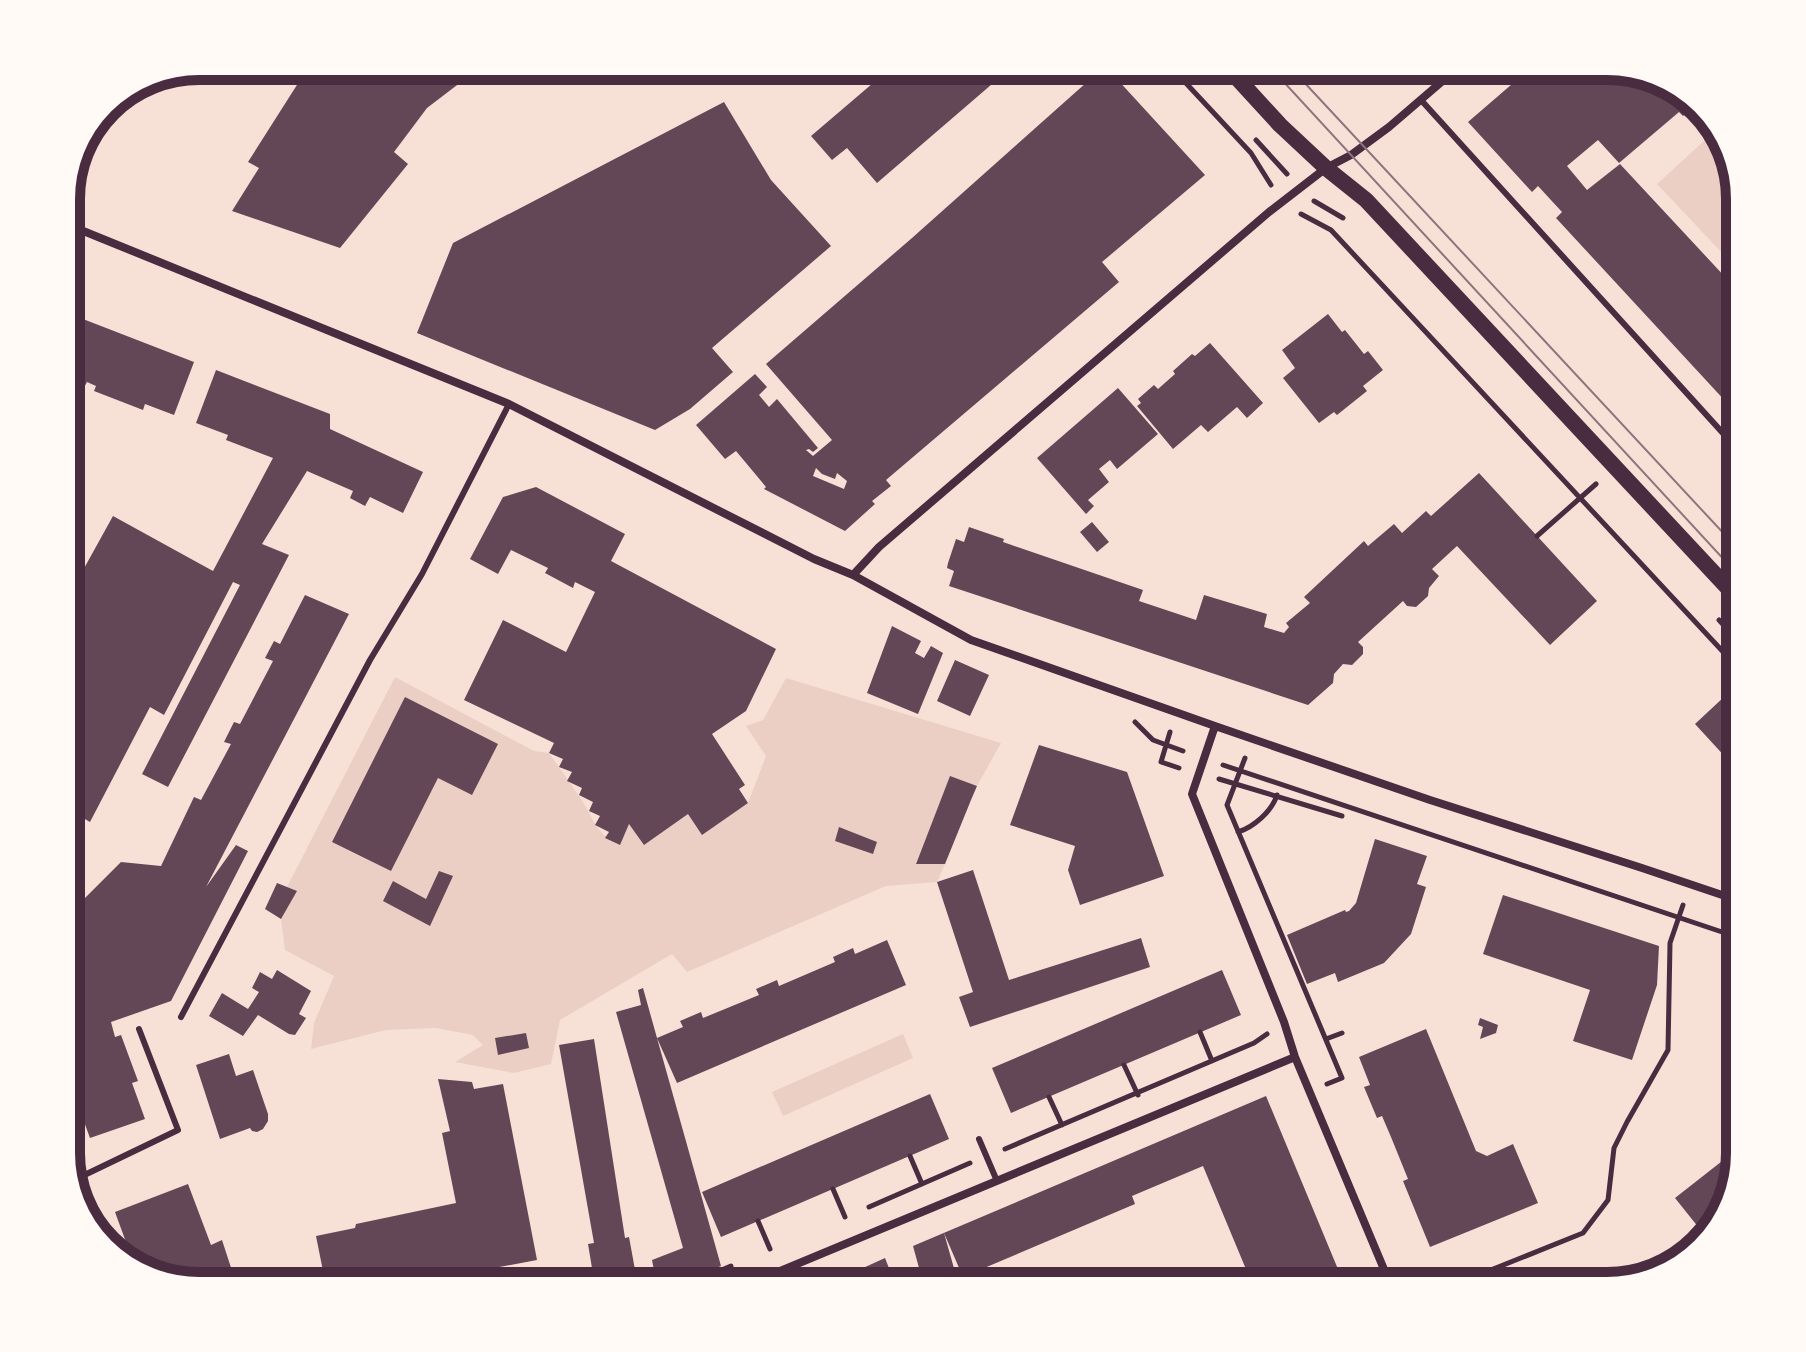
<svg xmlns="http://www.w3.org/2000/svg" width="1806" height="1352" font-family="'Alegreya Sans',sans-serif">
  <rect width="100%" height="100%" fill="#f7e1d7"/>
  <path fill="#ebcfc5" d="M1717,129L1726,140L1740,199V272L1657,184Z
    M395,677L534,751L549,753C559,767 569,781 579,796C594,817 593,832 619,845L629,824L645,844L688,814L748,803L766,756L746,726L763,720L786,678L1001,743L977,786L950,777L916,863L945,864L937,882L886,886L687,972L672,954L560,1020L551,1064L514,1073L455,1062L483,1045L473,1035L436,1028L386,1030L311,1049L314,1023L334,976L285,950L281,919L296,891L287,887Z
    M903,1034L913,1058L783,1116L772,1092Z"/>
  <path fill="#644757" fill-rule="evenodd" d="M309,66H482L427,108L394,152L408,164L340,248L232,211L259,168L248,162Z
    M893,66H1013L877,183L847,148L832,160L811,136Z
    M1105,66L1205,175L1102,262L1119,282L886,480L891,486L872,501L875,504L845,531L764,489L766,487L736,451L725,459L696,425L755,374L767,387L759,395L769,407L777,399L818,448L813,452L809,449L806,450L813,456L832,440L766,364L912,238ZM816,468L822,474L835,479L837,473L847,481L844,489L813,476Z
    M1533,66H1607L1688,94L1697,104L1683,116L1679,112L1619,163L1598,140L1567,166L1587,190L1620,164L1740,293V417L1556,218L1562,212L1538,186L1532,192L1468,122Z
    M133,91L136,94L95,132L111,99Z
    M724,102L771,180L831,246L712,348L733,372L690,409L655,430L417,333L453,243Z
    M70,314L194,362L174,415L145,404L143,410L94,391L96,386L87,382L66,421V316Z
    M1328,314L1342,332L1345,330L1364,354L1368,351L1383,370L1363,386L1367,391L1337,415L1334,412L1319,423L1283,378L1295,368L1282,350Z
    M1210,343L1263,403L1247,418L1237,407L1208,432L1201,425L1173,449L1137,406L1141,403L1138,399L1154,385L1158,389L1175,374L1173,371L1192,354L1195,356Z
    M216,370L330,414V429L423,472L403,513L370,497L365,506L350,498L353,491L307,471L262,544L289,555L168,787L142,774L240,585L233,582L164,715L150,707L90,822L66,808L70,801L66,792V564L82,572L113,516L213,571L273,458L226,440L228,435L196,423Z
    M1118,388L1158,434L1117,469L1110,460L1099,469L1109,482L1088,500L1094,506L1086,514L1037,458Z
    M1479,473L1597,601L1550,645L1457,546L1432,569L1439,576L1429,588L1428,596L1416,607L1407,606L1403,601L1358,642L1363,647V654L1352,665L1343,664L1334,674L1333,683L1308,705L949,586L954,571L947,568L948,563L956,539L964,542L969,527L1004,539L1003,542L1143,590L1139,601L1196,620L1204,595L1267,614L1264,627L1284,633L1289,627L1286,623L1310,603L1304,597L1364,541L1368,546L1394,524L1402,533L1426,511L1431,516Z
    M536,487L625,534L611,561L776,649L746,711L712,734L745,785L739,789L748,803L702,835L688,814L644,845L629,824L620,845L605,838L609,832L595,825L600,816L589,811L593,802L579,795L582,788L567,781L572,772L559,767L563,759L549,753L554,743L464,700L503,620L566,652L595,592L575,582L573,588L545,573L548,568L511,550L498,574L470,559L503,497Z
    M1092,522L1109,542L1097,552L1080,532Z
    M305,595L349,614L206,887L236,845L248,851L171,1001L111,1022L115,1037L121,1035L138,1081L132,1083L145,1119L90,1138L66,1073V914L71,912L121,862L161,866L194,797L201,800L231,744L224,742L234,722L240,724L273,661L265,658L274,641L280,644Z
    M892,626L921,641L915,653L924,658L931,646L943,653L918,714L867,693Z
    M955,660L989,675L970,716L937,701Z
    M1740,682V773L1695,724Z
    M405,697L498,744L472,795L438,778L391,871L332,842Z
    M1039,745L1127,772L1164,876L1080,905L1068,870L1075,846L1010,825Z
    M950,776L977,786L971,800L945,864H916Z
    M839,827L877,842L873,854L835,841Z
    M1375,839L1427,856L1417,884L1426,887L1411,934L1384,963L1338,982L1335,973L1307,984L1287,935L1345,910L1346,912L1349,911L1356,903Z
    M973,870L1009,980L1141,938L1150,967L970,1027L959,997L973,992L937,882Z
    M439,871L453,876L430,926L383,901L393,881L426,899Z
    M277,883L297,891L281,919L265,909Z
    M1503,895L1659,946L1657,985L1632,1060L1573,1041L1590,990L1483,954Z
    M887,940L906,985L677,1083L657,1038L721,1266L672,1286H657L652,1260L683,1248L616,1012L641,1005L638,990L643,988L657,1038L683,1027L680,1021L701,1012L703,1018L759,995L756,989L777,980L779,986L835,962L833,957L853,948L855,954Z
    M277,970L311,991L299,1014L306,1018L295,1035L289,1034L258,1015L243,1036L209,1016L222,993L248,1009L259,992L252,988L260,972L272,979Z
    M1222,970L1241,1015L1011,1113L992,1068Z
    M1480,1018L1498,1025L1496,1033L1480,1039L1483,1027L1478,1025Z
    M1426,1029L1476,1151L1487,1156L1513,1144L1538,1203L1430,1247L1403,1181L1408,1179L1391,1137L1382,1116L1377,1118L1364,1087L1370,1085L1359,1057Z
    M526,1033L529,1048L498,1055L495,1038Z
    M594,1039L625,1238L629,1237L638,1286H595L588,1244L594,1243L559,1045Z
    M229,1054L236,1076L253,1070L268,1114V1121L263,1129L257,1132L252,1131L250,1128L220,1139L196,1065Z
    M438,1079L472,1082L474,1089L503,1084L537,1260L397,1286H326L316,1236L355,1228L356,1224L456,1203L442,1133L450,1131Z
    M930,1094L949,1139L721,1237L702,1192Z
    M1266,1096L1345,1286H1253L1203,1166L1132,1196L1135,1204L963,1277L944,1233L959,1286H924L913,1246Z
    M1740,1147V1153L1713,1233L1707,1238L1675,1198Z
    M188,1184L211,1245L222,1240L237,1286H199L134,1264L115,1212Z
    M885,1258L896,1286H821L852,1273Z"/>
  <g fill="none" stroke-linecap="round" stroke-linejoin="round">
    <path stroke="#4a2c40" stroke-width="5" d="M1170,66L1251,153L1271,185
      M1256,140L1287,174
      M1314,201L1343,218
      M1301,214L1331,230L1740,670
      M1537,536L1596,484
      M1719,620L1740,643
      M1135,722L1153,740L1183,751
      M1170,732L1161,762L1179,768
      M1245,758L1227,805L1342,1078L1327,1084
      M1223,765L1740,938
      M1219,779L1342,816
      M1238,832C1254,827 1272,811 1277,795
      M1200,1032L1212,1061
      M1326,1039L1342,1033
      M1124,1065L1138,1095
      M1049,1097L1062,1125
      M1005,1149L1254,1043L1267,1034
      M910,1156L922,1184
      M833,1189L845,1217
      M869,1207L970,1163
      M758,1221L770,1249
      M684,1286L731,1266
      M1451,1286L1583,1233L1608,1200L1614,1148L1627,1122L1668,1050L1670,943L1683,905"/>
    <path stroke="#4a2c40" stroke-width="6" d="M1421,100L1740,452
      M181,1017L370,660L422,574L509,404
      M979,1139L997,1181
      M72,1181L178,1130L139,1029"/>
    <path stroke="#4a2c40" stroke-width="8" d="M66,224L509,404L814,559L853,575L971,640L1215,726L1430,800L1642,868L1740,901
      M853,575L879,547L1269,212L1326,168L1351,155L1389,127L1460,66
      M1215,726L1192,794L1284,1022L1295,1057L1391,1286
      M744,1286L1295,1057"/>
    <path stroke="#4a2c40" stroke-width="16" d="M1226,66L1280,125L1326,168L1366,200L1740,601"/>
    <path stroke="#8f747c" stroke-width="2" d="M1269,66L1740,577
      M1289,66L1740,551"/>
  </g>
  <path d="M0 0H1806V1352H0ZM199 80H1607A119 119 0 0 1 1726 199V1153A119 119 0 0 1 1607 1272H199A119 119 0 0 1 80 1153V199A119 119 0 0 1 199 80Z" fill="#fffaf5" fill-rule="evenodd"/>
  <path fill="none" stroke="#4a2c40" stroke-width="10" d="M199 80H1607A119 119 0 0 1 1726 199V1153A119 119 0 0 1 1607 1272H199A119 119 0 0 1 80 1153V199A119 119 0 0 1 199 80Z"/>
</svg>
